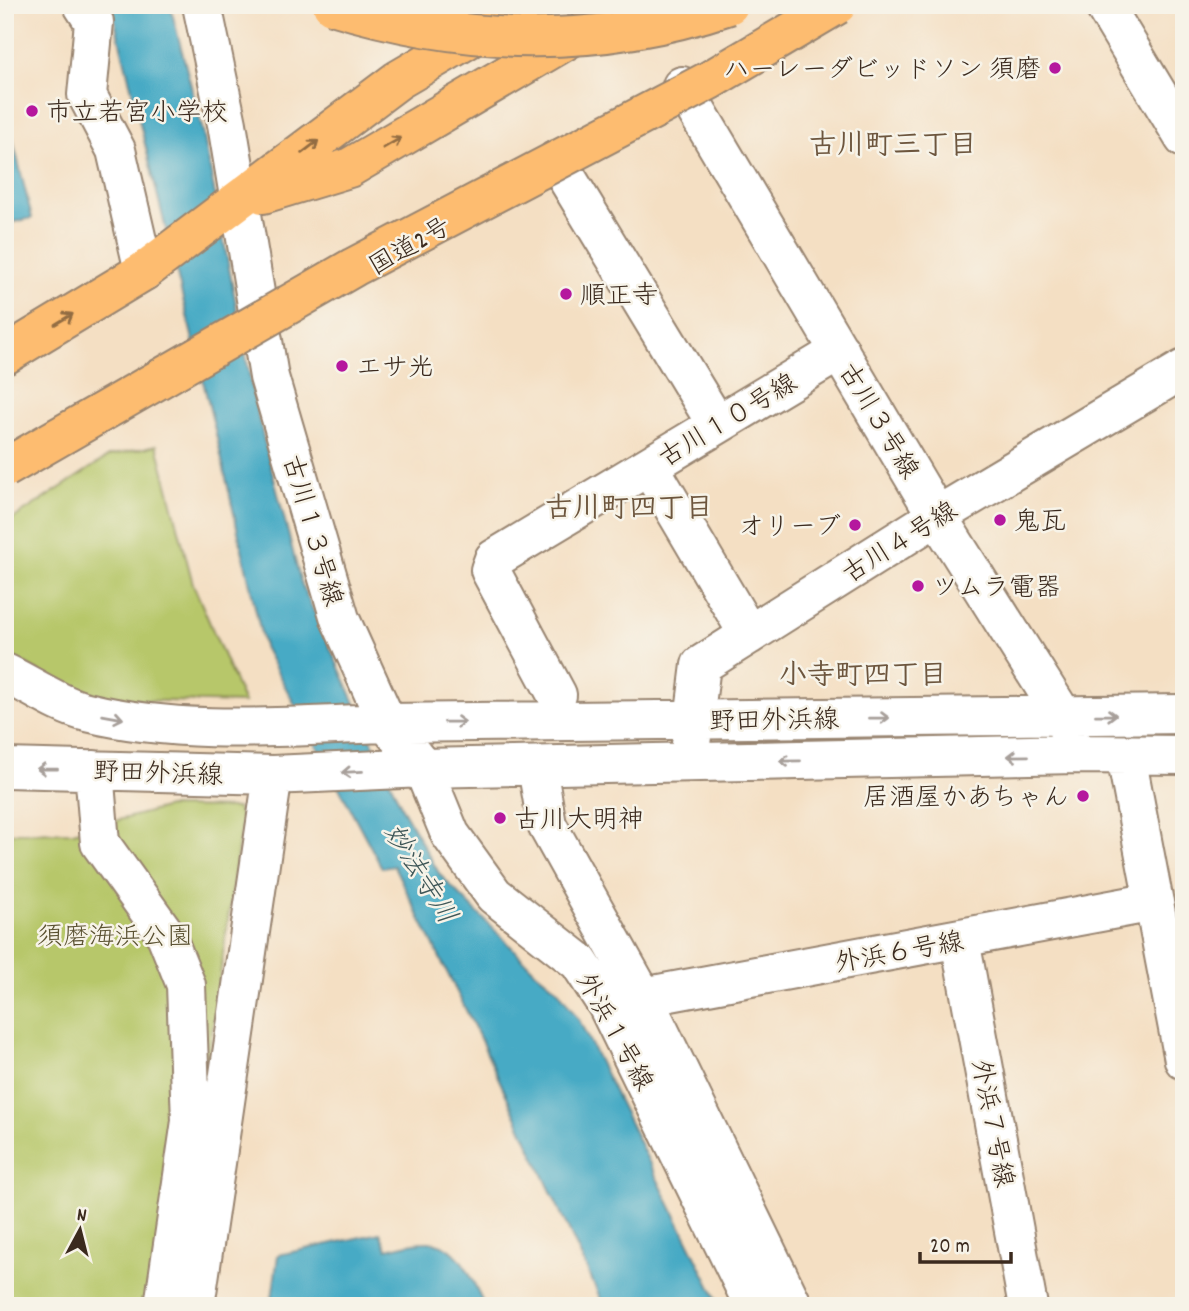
<svg xmlns="http://www.w3.org/2000/svg" width="1189" height="1311" font-family="Dekko,'Klee One',sans-serif">
  <rect width="100%" height="100%" fill="#f7f3e8"/>
  <filter id="ink" filterUnits="userSpaceOnUse"><feTurbulence type="fractalNoise" baseFrequency=".0143" numOctaves="2"/><feDisplacementMap in="SourceGraphic" scale="14" xChannelSelector="R" yChannelSelector="G"/><feConvolveMatrix kernelMatrix="1 2 1 2 8 2 1 2 1" color-interpolation-filters="sRGB"/></filter>
  <filter id="wash" filterUnits="userSpaceOnUse"><feTurbulence type="fractalNoise" baseFrequency=".00686" numOctaves="4" result="noise"/><feDisplacementMap in="SourceGraphic" scale="28" xChannelSelector="R" yChannelSelector="G"/><feGaussianBlur stdDeviation="1.57" result="paint"/><feColorMatrix in="noise" values="0 0 0 0 0 0 0 0 0 0 0 0 0 0 0 0 0 1.4 0 .05"/><feComposite in="paint" operator="in"/></filter>
  <g filter="url(#wash)">
    <rect width="100%" height="100%" fill="#f4dfc3"/>
    <path fill="#b7c76a" stroke="#797844" stroke-width="2" d="M157,445L193,584L244,703L88,699L5,653V524L109,456Z
      M168,807L237,808L242,820L173,1306H5V833L73,832Z"/>
    <path fill="#46aac5" stroke="#406a72" stroke-width="2" d="M111,5H170L203,132L256,409L301,583L403,810L440,875L536,972L557,989L579,1020L720,1306H604L479,1036L394,866L382,868L264,647L217,438Z
      M5,108L32,218L5,224Z
      M380,1233L387,1249C399,1247 412,1242 425,1242C459,1240 473,1280 484,1306H271L278,1255Z"/>
  </g>
  <g filter="url(#ink)">
    <g fill="none" stroke-linecap="round" stroke-linejoin="round">
      <defs>
        <path id="minor" d="M83,5L94,22L87,95L116,150L144,271
          M202,5L227,124L269,377L340,619L387,723L423,768L450,834L494,895L579,962L607,1005L754,1306
          M1104,5L1184,138
          M682,86L937,516L1063,716L1070,736
          M556,160L717,425
          M649,466L749,635
          M5,673C31,685 60,706 87,712C185,736 288,726 387,723L1184,714
          M557,695L490,570L494,559L840,351
          M691,744L701,665L937,516L1184,369
          M1126,756L1184,1060
          M537,767L547,825L643,997L793,1306
          M5,768L273,775L423,768L1075,754L1184,755
          M94,770L100,843L166,935L186,985L191,1121L164,1306
          M960,940L1028,1306
          M643,997L1154,902
          M195,1306L273,775"/>
        <path id="highway" d="M263,194L349,168L626,5
          M5,355L144,271L398,80L526,5"/>
      </defs>
      <use href="#minor" stroke="#988470" stroke-width="42"/>
      <use href="#highway" stroke="#988470" stroke-width="42"/>
      <use href="#minor" stroke="#fff" stroke-width="38"/>
      <use href="#highway" stroke="#fdbc6f" stroke-width="38"/>
      <defs>
        <path id="highway-bridge" d="M332,5C467,46 595,50 729,5
          M5,468L354,267L710,80L837,5"/>
      </defs>
      <use href="#highway-bridge" stroke="#988470" stroke-width="42" stroke-linecap="butt"/>
      <use href="#highway-bridge" stroke="#fdbc6f" stroke-width="38"/>
    </g>
    <defs><path id="oneway-shaft" d="M-6 0H5M1.5-3L5.5 0L1.5 3" fill="none" stroke-width="1.6" stroke-linecap="round" stroke-linejoin="round" transform="scale(1.75)"/></defs>
    <g stroke="#926c42">
      <use href="#oneway-shaft" transform="translate(392 143) rotate(-30)"/>
      <use href="#oneway-shaft" transform="translate(310 147) rotate(-37)"/>
      <use href="#oneway-shaft" transform="translate(64 319) rotate(-31)"/>
    </g>
    <g stroke="#a79f9a">
      <use href="#oneway-shaft" transform="translate(1106 715) rotate(-1)"/>
      <use href="#oneway-shaft" transform="translate(113 717) rotate(10)"/>
      <use href="#oneway-shaft" transform="translate(879 718) rotate(-1)"/>
      <use href="#oneway-shaft" transform="translate(455 722) rotate(-1)"/>
      <use href="#oneway-shaft" transform="translate(1018 756) rotate(179)"/>
      <use href="#oneway-shaft" transform="translate(790 761) rotate(179)"/>
      <use href="#oneway-shaft" transform="translate(47 769) rotate(-179)"/>
      <use href="#oneway-shaft" transform="translate(352 772) rotate(177)"/>
    </g>
  </g>
  <g fill="#b5179e" stroke="#f7f3e8" stroke-width="2.5">
    <circle cx="1055" cy="68" r="7"/>
    <circle cx="32" cy="111" r="7"/>
    <circle cx="566" cy="294" r="7"/>
    <circle cx="342" cy="366" r="7"/>
    <circle cx="1000" cy="520" r="7"/>
    <circle cx="855" cy="525" r="7"/>
    <circle cx="918" cy="586" r="7"/>
    <circle cx="1083" cy="796" r="7"/>
    <circle cx="500" cy="818" r="7"/>
  </g>
  <g text-anchor="middle" stroke-width="5" stroke-linejoin="round" paint-order="stroke">
    <g font-size="26" fill="#3b2a1e" stroke="#f7f3e8" text-anchor="start">
      <text x="1041" y="77" text-anchor="end">ハーレーダビッドソン 須磨</text>
      <text x="46" y="120">市立若宮小学校</text>
      <text x="580" y="303">順正寺</text>
      <text x="356" y="375">エサ光</text>
      <text x="1014" y="529">鬼瓦</text>
      <text x="841" y="534" text-anchor="end">オリーブ</text>
      <text x="932" y="595">ツムラ電器</text>
      <text x="1069" y="805" text-anchor="end">居酒屋かあちゃん</text>
      <text x="514" y="827">古川大明神</text>
    </g>
    <g font-size="26" fill="#3b2a1e" stroke="#f7f3e8">
      <text transform="translate(409 245) rotate(-30)" y="9">国道2号</text>
      <text transform="translate(727 419) rotate(-31)" y="9">古川１０号線</text>
      <text transform="translate(880 420) rotate(59)" y="9">古川３号線</text>
      <text transform="translate(314 530) rotate(74)" y="9">古川１３号線</text>
      <text transform="translate(899 541) rotate(-32)" y="9">古川４号線</text>
      <text transform="translate(774 719) rotate(-1)" y="9">野田外浜線</text>
      <text transform="translate(158 772) rotate(2)" y="9">野田外浜線</text>
      <text transform="translate(899 951) rotate(-10)" y="9">外浜６号線</text>
      <text transform="translate(616 1031) rotate(61)" y="9">外浜１号線</text>
      <text transform="translate(994 1123) rotate(79)" y="9">外浜７号線</text>
    </g>
    <g font-size="26" fill="#5a5131" stroke="#f7f3e8">
      <text x="115" y="944">須磨海浜公園</text>
    </g>
    <g font-size="28" font-weight="bold" fill="#6d563e" stroke="#f7f3e8">
      <text x="893" y="153">古川町三丁目</text>
      <text x="629" y="516">古川町四丁目</text>
      <text x="863" y="683">小寺町四丁目</text>
    </g>
    <g font-size="28" font-style="italic" fill="#3f5758" stroke="#f7f3e8">
      <text transform="translate(422 873) rotate(58)" y="10">妙法寺川</text>
    </g>
  </g>
  <rect width="1189" height="1311" fill="none" stroke="#f7f3e8" stroke-width="28"/>
  <g transform="translate(80 1230) rotate(7)" stroke="#f7f3e8" stroke-width="5" paint-order="stroke">
  <path d="M0-5L12 26L0 18L-12 26Z" fill="#3b2a1e"/>
  <text y="-10" font-size="19" font-weight="bold" text-anchor="middle" fill="#3b2a1e">N</text>
  </g>
  <path d="M920 1252v10h91v-10" fill="none" stroke="#3b2a1e" stroke-width="3.5"/>
  <text x="930" y="1252" font-size="21" fill="#3b2a1e" stroke="#f7f3e8" stroke-width="5" paint-order="stroke">20 m</text>
</svg>
